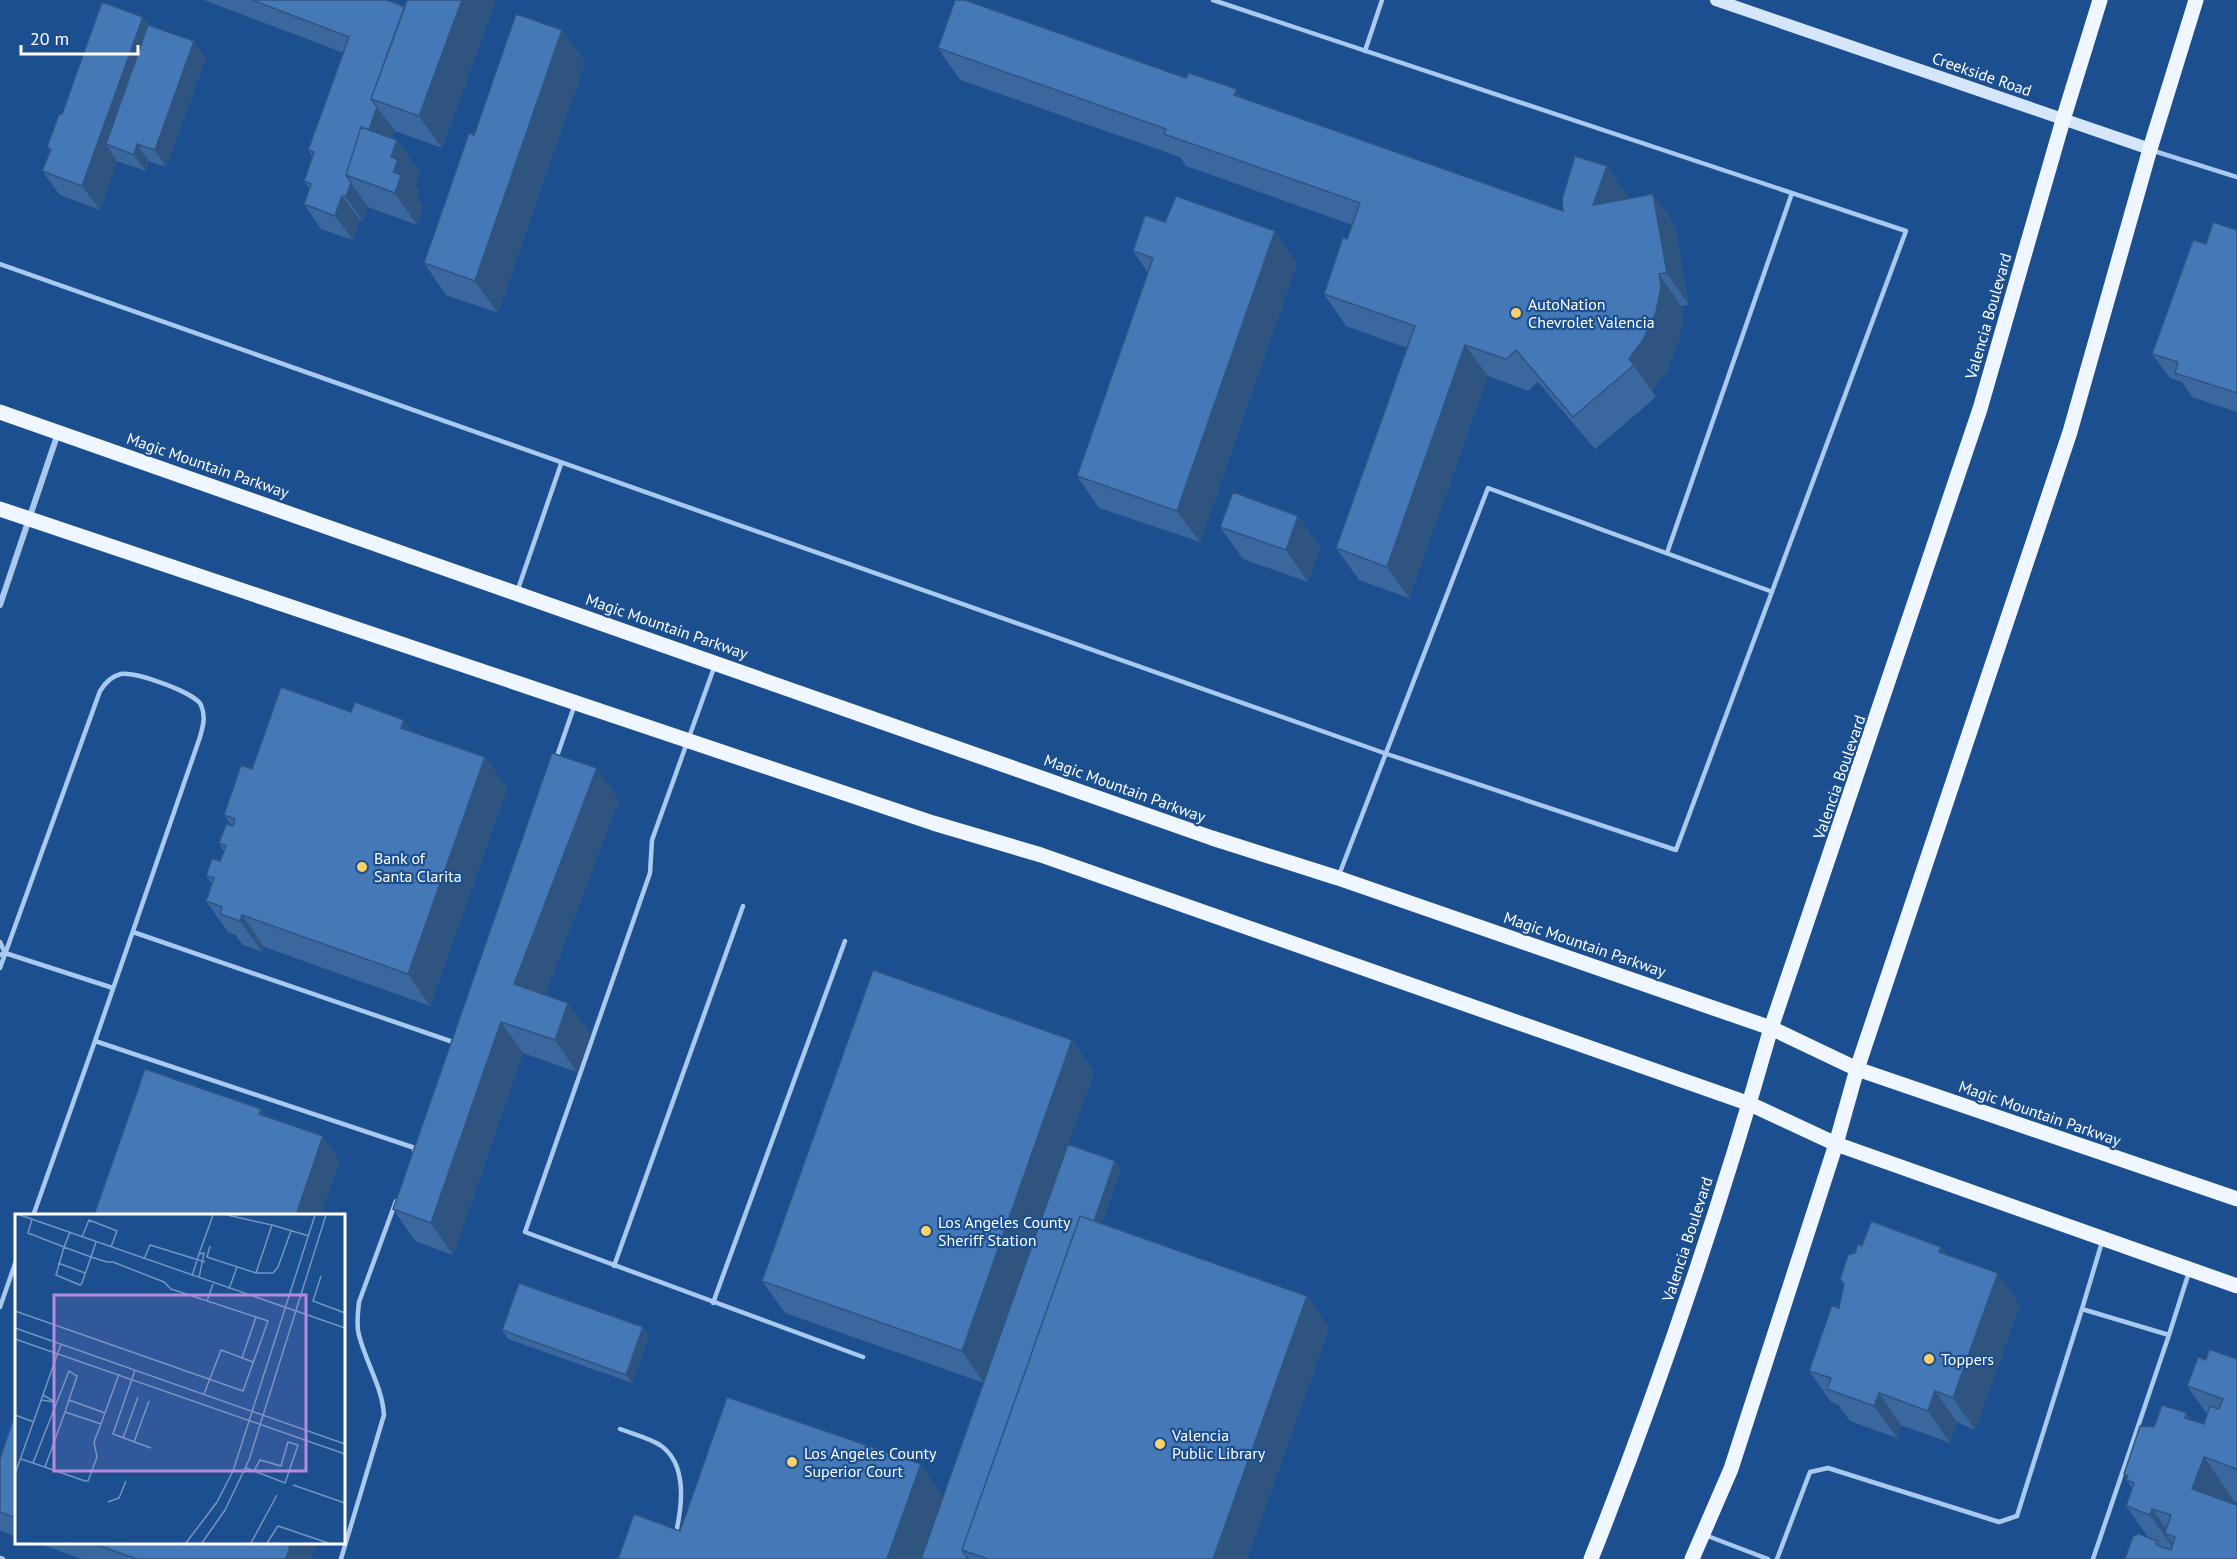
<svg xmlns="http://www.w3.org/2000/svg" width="2237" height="1559" font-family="'PT Sans',sans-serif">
  <rect width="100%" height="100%" fill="#1b4f8f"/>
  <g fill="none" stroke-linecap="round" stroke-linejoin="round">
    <path stroke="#a9c9ee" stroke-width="4.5" d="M1365,51L1382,0
      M2154,151L2237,177
      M0,264L1384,753L1676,850L1906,231L1213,0
      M1667,553L1792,193
      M517,592L561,464
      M715,665L652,840L650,873L525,1232L863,1357
      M556,759L575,704
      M1339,875L1488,488L1770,591
      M133,932L453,1042
      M0,942L5,953L0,955
      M5,953L113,988
      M0,968L100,691C105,683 112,676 121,674C135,671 196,693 201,705C206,717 203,726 200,737L95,1041
      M33,1216L95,1041L415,1148L414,1151
      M614,1266L743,906
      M713,1303L845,941
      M0,1307L16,1261
      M2082,1309L2102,1242
      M2169,1335L2189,1272
      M620,1429C633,1434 649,1438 660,1445C688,1464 682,1506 676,1533
      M1705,1535L1768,1559
      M0,1558L3,1559
      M341,1559L384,1415C382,1386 366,1363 359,1335C356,1325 358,1312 359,1302L396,1201
      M1777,1559L1810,1472L1828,1468L1999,1522L2017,1516L2082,1309L2169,1335L2093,1559"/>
    <path stroke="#a9c9ee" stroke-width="6" d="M0,605L58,433"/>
    <path stroke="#d6e6fa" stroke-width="12" d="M1716,0L2150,149"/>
    <path stroke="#f0f6ff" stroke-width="15" d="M0,412L1212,838L1338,878L1771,1028L1857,1069L2237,1199
      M0,509L933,823L1041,855L1750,1104L1836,1144L2237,1286
      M1591,1559C1660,1385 1720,1208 1771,1028L1980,409L2063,120L2100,0
      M1692,1559L1731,1469L1836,1144L1857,1069L2070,432L2150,149L2196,0"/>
  </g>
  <path fill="#3a679d" d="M204,0H387L405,7L407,0H496L442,148L395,131L392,138L397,140L420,172L415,185L420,192L417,198L423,207L417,225L368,207L363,221L360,220L353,240L321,229L304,204L309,189L304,181L312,156L308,150L344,53Z
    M143,17L148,25L206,58L166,167L149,161L146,171L117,161L100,210L60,195L42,171L50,151L47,147Z
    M562,30L585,62L498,313L446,295L424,263L474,135Z
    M938,48L1186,78L1563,211L1607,166L1629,199L1653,194L1675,226L1689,305L1681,306L1683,319L1678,344L1666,372L1652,391L1656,397L1595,449L1538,382L1528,391L1488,376L1409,598L1359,580L1336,548L1407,348L1346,326L1324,294L1347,239L1352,225L1186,166L1180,157L960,80Z
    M2237,230V412L2192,397L2182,382L2170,378L2152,354L2206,244Z
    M1133,251L1297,263L1200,542L1099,508L1077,476L1148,273Z
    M1298,516L1320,548L1308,582L1243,559L1220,527Z
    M351,712L485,757L507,789L430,1006L264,947L262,952L243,945L235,935L228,932L206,901L212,884L206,876L220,861L224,851L219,843L231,825L224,815L252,769Z
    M619,800L545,994L568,1003L591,1035L577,1072L523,1053L453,1255L415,1241L393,1209Z
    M1072,1040L1094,1072L1068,1144L1115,1161L1121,1169L1102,1223L1307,1296L1329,1328L1247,1559H921L984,1383L785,1313L762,1281Z
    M1862,1246L1941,1247L1946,1255L2020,1305L1975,1430L1957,1422L1950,1443L1901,1425L1897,1438L1850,1421L1838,1405L1831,1402L1809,1371L1839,1308L1844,1285L1840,1279L1855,1253Z
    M502,1330L649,1336L632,1383L508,1339Z
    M2237,1359V1502L2234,1501L2233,1504L2237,1559H2125L2148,1537L2126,1506L2132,1488L2126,1480L2127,1478L2124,1474L2154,1427L2192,1420L2204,1424L2207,1414L2187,1386L2206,1360Z
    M16,1410V1537L1,1531L0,1530V1459Z
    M34,1542H317L311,1559H82Z"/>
  <path fill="#305480" d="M462,0H496L442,148L419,116Z
    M143,17L160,42L106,144L117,161L100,210L82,186Z
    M562,30L585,62L498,313L475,281Z
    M194,41L206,58L166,167L155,150Z
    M1237,89L1259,121L1234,95Z
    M377,107L395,131L376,186L353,178Z
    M397,140L420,172L415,185L420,192L417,198L423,207L417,225L395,193L391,157Z
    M137,144L149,161L146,171L134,155Z
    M1607,166L1629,198L1615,237L1593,205Z
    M351,183L368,207L363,221L346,197Z
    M1653,194L1675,226L1689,305L1667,273Z
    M342,196L360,220L353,240L335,216Z
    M1275,231L1297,263L1200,542L1177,511Z
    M1659,274L1681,306L1683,319L1678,344L1666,372L1652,391L1629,359Z
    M1465,345L1488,376L1409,598L1387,567Z
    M1298,516L1320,548L1308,582L1286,550Z
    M404,720L426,751L401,728Z
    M485,757L507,789L430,1006L408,974Z
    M597,768L619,800L537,1016L514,984Z
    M242,915L264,947L262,952L240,921Z
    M568,1003L591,1035L577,1072L555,1040Z
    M501,1022L523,1053L453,1255L431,1223Z
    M1072,1040L1094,1072L984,1383L962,1351Z
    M261,1109L278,1133L259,1114Z
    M323,1136L340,1161L321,1215H296Z
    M1115,1161L1121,1169L984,1558L976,1555Z
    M1941,1247L1963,1279L1939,1252Z
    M1998,1273L2020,1305L1975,1430L1953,1398Z
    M1307,1296L1329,1328L1247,1559H1213Z
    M643,1327L649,1336L632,1383L626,1375Z
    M1935,1391L1957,1422L1950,1443L1928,1411Z
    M1879,1393L1901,1425L1897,1438L1874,1406Z
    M2187,1413L2218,1457L2185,1418Z
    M2204,1457L2234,1501L2223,1533L2192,1489Z
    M921,1464L943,1496L921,1559H887Z
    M2152,1509L2171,1535L2165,1533L2182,1556L2181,1559L2150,1515Z
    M291,1542H317L311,1559H286Z"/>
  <path fill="#4478b7" stroke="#305480" stroke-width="1.5" d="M252,0H387L405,7L371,99L377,107L369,130L361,127L346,175L351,183L346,197L342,196L335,216L304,204L311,184L304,181L314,152L308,150L349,37Z
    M407,0H462L419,116L371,99Z
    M955,0H965L1186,78L1189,73L1237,89L1234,95L1563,211L1562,199L1575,156L1607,166L1593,205L1653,194L1667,273L1659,274L1661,287L1656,312L1643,340L1629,359L1634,365L1573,417L1516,350L1506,359L1465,345L1387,567L1336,548L1415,326L1324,294L1343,237L1347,239L1360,203L1164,134L1166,129L938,48Z
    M102,2L143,17L82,186L42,171L51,149L47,147L59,114H62Z
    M516,14L562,30L475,281L424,263L469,133L474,135Z
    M148,25L194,41L155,150L137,144L134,155L106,144Z
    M361,127L397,140L391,157L398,160L393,172L401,175L395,193L346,175Z
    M1176,196L1275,231L1177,511L1077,476L1153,258L1133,251L1145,215L1165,222Z
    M2213,222L2237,230V393L2175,373L2178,362L2152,354L2193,240L2206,244Z
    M1233,492L1298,516L1286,550L1220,527Z
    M281,687L351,712L355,702L404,720L401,728L485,757L408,974L242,915L240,921L220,914L222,907L206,901L214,878L206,876L212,858L220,861L226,846L219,843L226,824L233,826L235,819L224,815L241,765L252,769Z
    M552,753L597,768L514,984L568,1003L555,1040L501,1022L431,1223L393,1209Z
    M873,970L1072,1040L962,1351L762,1281Z
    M145,1069L261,1109L259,1114L323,1136L296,1215H94Z
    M1068,1144L1115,1161L1094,1221L1080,1216L962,1550L968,1559H921Z
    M1080,1216L1307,1296L1213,1559H988L962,1550Z
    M1871,1221L1941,1247L1939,1252L1998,1273L1953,1398L1935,1391L1928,1411L1879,1393L1874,1406L1827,1389L1831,1378L1809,1371L1832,1305L1839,1308L1844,1284L1840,1279L1848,1255L1855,1253L1858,1244L1862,1246Z
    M519,1283L643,1327L626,1375L502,1330Z
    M2209,1349L2237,1359V1469L2204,1457L2192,1489L2237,1505V1559H2125L2133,1536L2139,1534L2157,1541L2156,1545L2171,1550L2175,1537L2165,1533L2171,1515L2152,1509L2150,1515L2126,1506L2134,1483L2126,1480L2128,1476L2124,1474L2140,1426L2154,1427L2162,1405L2187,1413L2185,1418L2204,1424L2210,1406L2219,1409L2223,1399L2187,1386L2198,1357L2206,1360Z
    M727,1397L921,1464L887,1559H618L634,1514L680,1531Z
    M16,1410V1518L0,1512V1459Z
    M89,1542H291L286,1559H137Z"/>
  <g fill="#ffd166" stroke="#1b4f8f" stroke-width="2">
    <circle cx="1516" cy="313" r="6"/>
    <circle cx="362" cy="867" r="6"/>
    <circle cx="926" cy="1231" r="6"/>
    <circle cx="1929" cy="1359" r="6"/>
    <circle cx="1160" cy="1444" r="6"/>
    <circle cx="792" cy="1462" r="6"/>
  </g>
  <g text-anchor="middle" stroke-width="4.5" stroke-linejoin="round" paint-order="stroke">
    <g font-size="16" fill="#fff" stroke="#1b4f8f">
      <text transform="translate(1982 74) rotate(19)" y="6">Creekside Road</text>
      <text transform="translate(1988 316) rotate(-74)" y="6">Valencia Boulevard</text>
      <text transform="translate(208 465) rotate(19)" y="6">Magic Mountain Parkway</text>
      <text transform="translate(667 626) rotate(19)" y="6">Magic Mountain Parkway</text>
      <text transform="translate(1839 777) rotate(-71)" y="6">Valencia Boulevard</text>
      <text transform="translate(1125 788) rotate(20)" y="6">Magic Mountain Parkway</text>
      <text transform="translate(1585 944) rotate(19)" y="6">Magic Mountain Parkway</text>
      <text transform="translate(2040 1113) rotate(19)" y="6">Magic Mountain Parkway</text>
      <text transform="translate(1687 1239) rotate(-72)" y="6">Valencia Boulevard</text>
    </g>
    <g font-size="16" fill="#fff" stroke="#1b4f8f" text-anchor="start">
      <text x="1528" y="310">AutoNation<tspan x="1528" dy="18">Chevrolet Valencia</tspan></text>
      <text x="374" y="864">Bank of<tspan x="374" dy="18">Santa Clarita</tspan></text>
      <text x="938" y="1228">Los Angeles County<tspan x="938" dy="18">Sheriff Station</tspan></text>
      <text x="1941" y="1365">Toppers</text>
      <text x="1172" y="1441">Valencia<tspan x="1172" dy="18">Public Library</tspan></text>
      <text x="804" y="1459">Los Angeles County<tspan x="804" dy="18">Superior Court</tspan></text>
    </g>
  </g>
  <g transform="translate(15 1214)">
    <rect width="330" height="330" fill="#1b4f8f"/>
    <path fill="none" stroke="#7695bc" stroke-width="1.5" d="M5,1L330,114M17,5L13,19L49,33L55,18M257,11L294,22M67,23L74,6L102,17L96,33M195,32L192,43L241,59L257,11L212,1M184,40L198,1M129,45L135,31L190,48M43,49L70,59M241,59H258L263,53L276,17M177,62L184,40L189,39L184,64M306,62L298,87L330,99M214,75L222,53M192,87L198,70M0,97L228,177L253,107L156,75L149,68L98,48H92L76,43L49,33L41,61L65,71L67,69L76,43L81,28M0,114L330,230M0,125L330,240M227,144L241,103M120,156L98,220L136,234M189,180L206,136L238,148M26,186L40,188L28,181M54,186L90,199M0,201L19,208M86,210L104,160M108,224L123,183M119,228L134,187M6,245L18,249L70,267H73L82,243L79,228L86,210L50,198L30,253M18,249L54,157L62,162L50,198M231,254L239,257L270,269L283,231L273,228L266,252L245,246L239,257M0,260L46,130M278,271L330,289M93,288L104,284L111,267M171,329L202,288L218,257L300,1M187,329L210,296L234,246L311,1M236,329L262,281M252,329L263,312L313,329"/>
    <path fill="#b68bdc" fill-opacity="0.15" stroke="#b68bdc" stroke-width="3" d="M39,81H291V257H39Z"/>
    <rect width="330" height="330" fill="none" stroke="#fff" stroke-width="3"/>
  </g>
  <path d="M21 45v9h117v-9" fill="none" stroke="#ffffff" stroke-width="3"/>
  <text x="30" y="45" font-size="18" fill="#ffffff" stroke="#1b4f8f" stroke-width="4.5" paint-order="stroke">20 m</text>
</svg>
